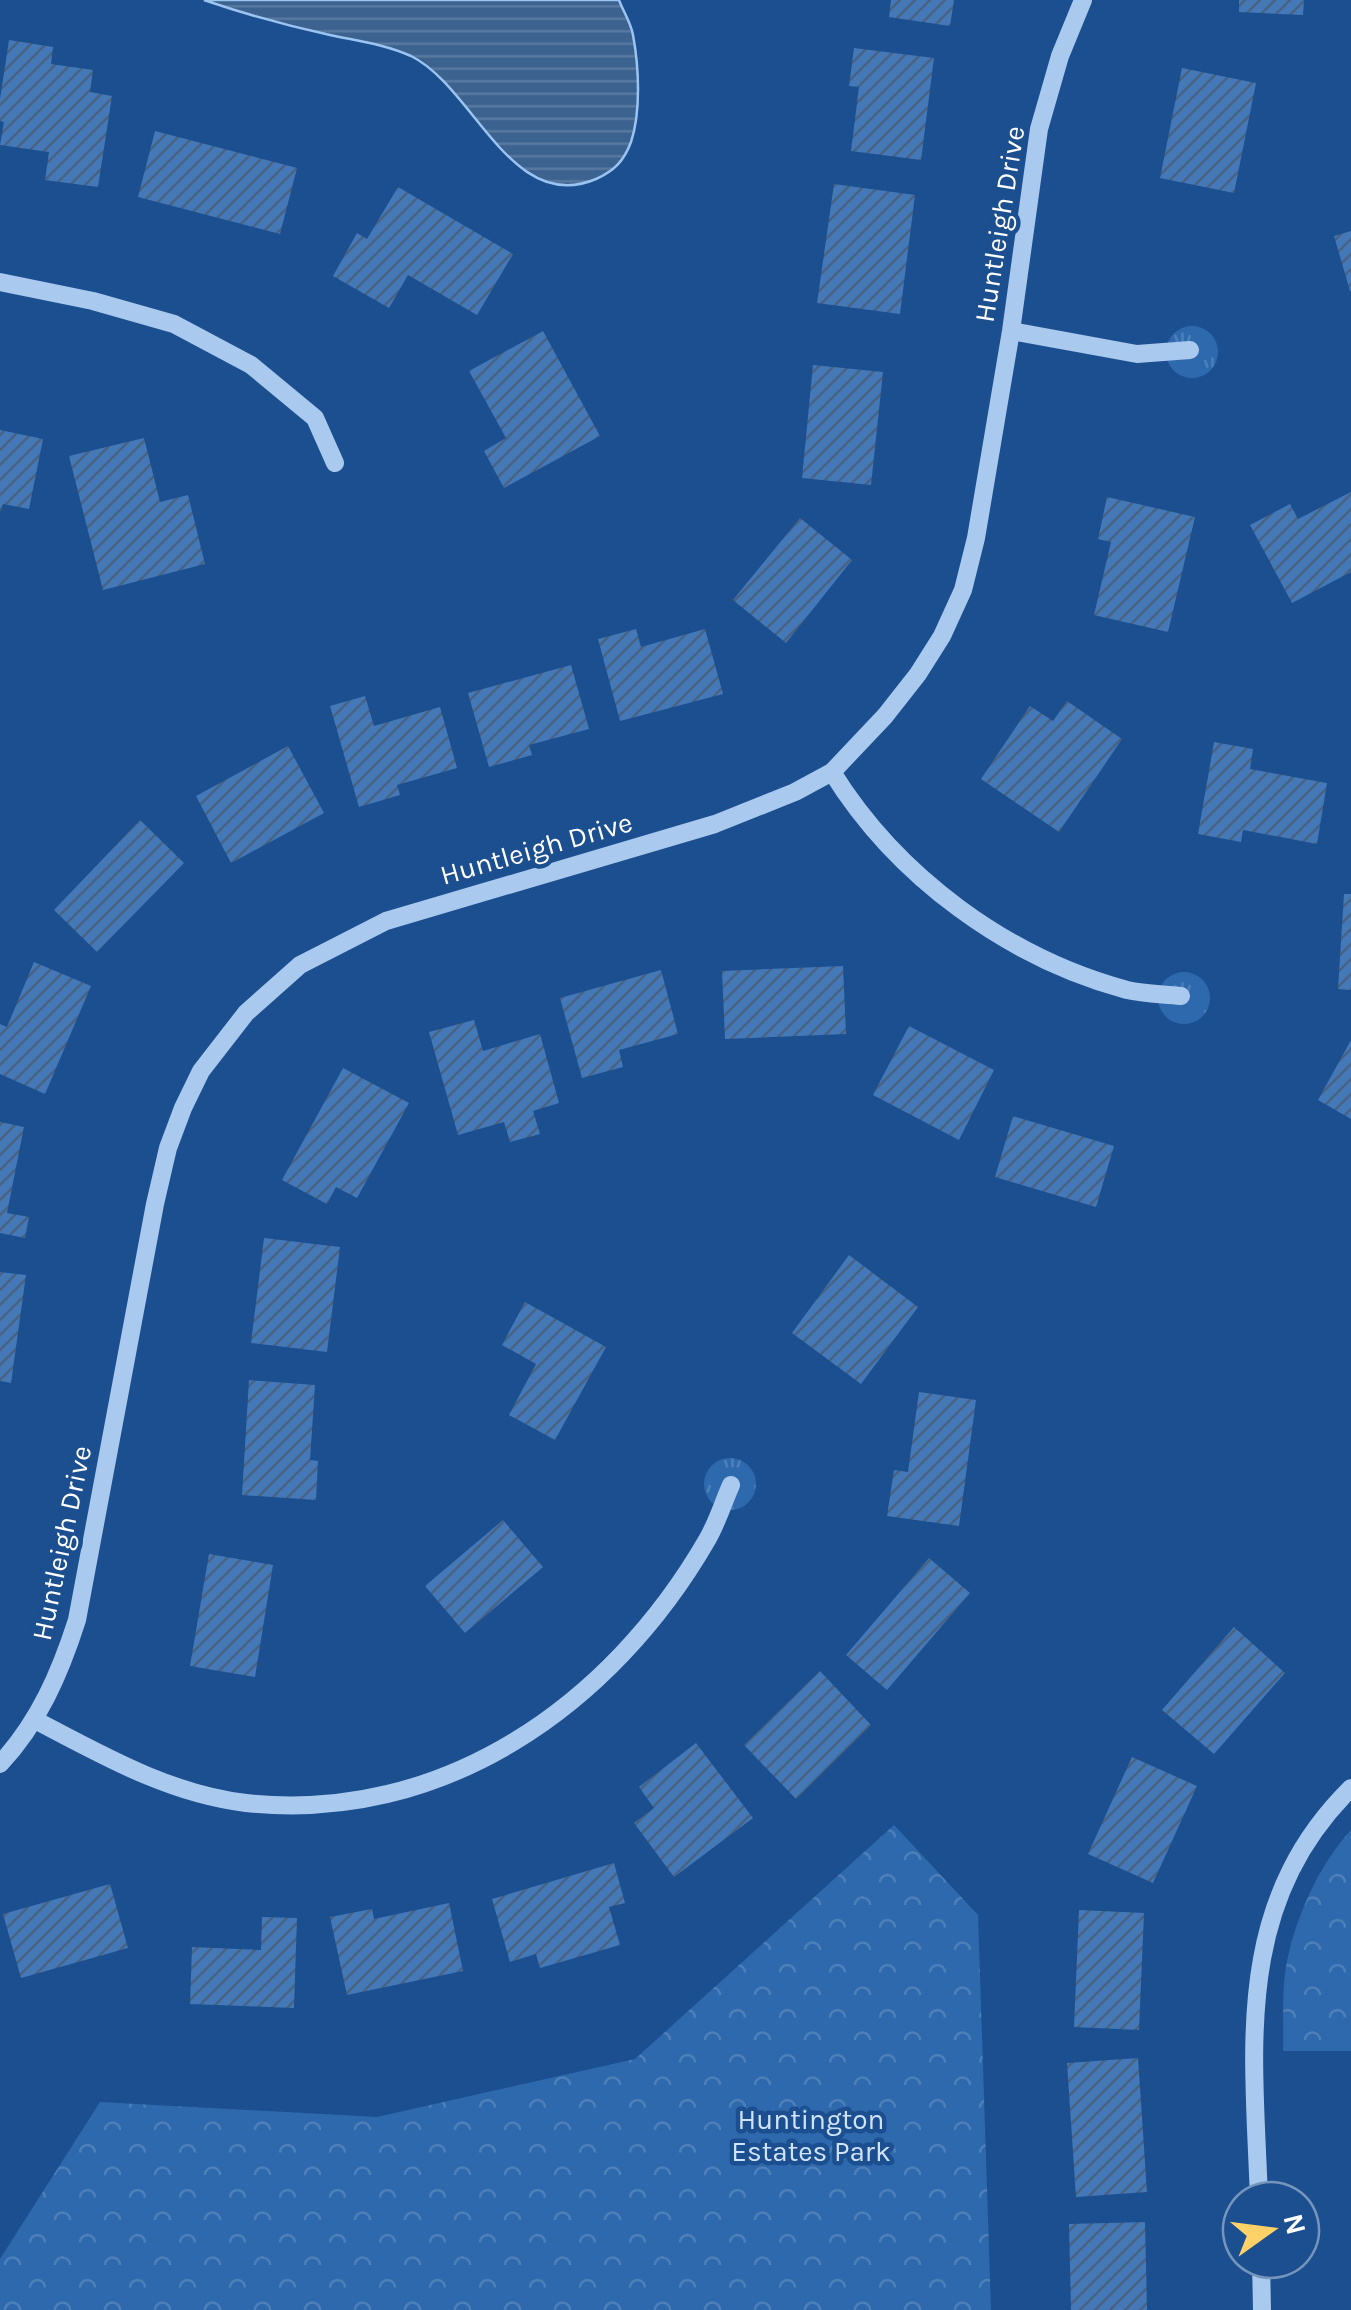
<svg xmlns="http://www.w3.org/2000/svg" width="1351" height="2310" font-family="Karla,sans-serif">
  <defs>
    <pattern id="grass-tufts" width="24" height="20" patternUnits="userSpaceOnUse" patternTransform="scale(2.5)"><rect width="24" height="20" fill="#2e69ad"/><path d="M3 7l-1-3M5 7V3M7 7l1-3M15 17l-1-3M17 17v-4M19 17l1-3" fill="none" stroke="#4d80b9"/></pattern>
    <pattern id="park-crowns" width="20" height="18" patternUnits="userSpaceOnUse" patternTransform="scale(2.5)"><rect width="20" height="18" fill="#2e69ad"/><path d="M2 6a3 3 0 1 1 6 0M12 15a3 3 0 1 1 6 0" fill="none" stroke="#4d80b9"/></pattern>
    <pattern id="water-rules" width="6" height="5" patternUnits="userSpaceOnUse" patternTransform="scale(2.5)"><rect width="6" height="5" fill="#3c6290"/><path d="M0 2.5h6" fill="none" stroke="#597aa1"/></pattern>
    <pattern id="building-hatch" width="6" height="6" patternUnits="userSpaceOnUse" patternTransform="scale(2.5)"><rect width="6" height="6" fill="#4478b7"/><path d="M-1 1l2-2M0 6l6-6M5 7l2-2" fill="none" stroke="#486282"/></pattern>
  </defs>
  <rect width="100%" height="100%" fill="#1b4f8f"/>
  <path fill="url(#grass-tufts)" d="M1166 352a26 26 0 1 1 52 0a26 26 0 1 1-52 0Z
    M1158 998a26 26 0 1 1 52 0a26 26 0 1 1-52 0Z
    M704 1484a26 26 0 1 1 52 0a26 26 0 1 1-52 0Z"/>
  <path fill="url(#park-crowns)" d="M894,1825L978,1915L991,2310H0V2259L100,2102L377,2117L635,2059Z
    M1351,1830V2051H1283C1284,2021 1281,1986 1288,1957C1298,1912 1320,1864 1351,1830Z"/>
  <path fill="url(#water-rules)" stroke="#9cc4f0" stroke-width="2.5" d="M204,0H619C623,11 631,23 633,35C639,67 641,112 631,142C624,161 614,171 596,179C511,215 474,87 411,56C384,44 358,41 330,35C288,26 245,14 204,0Z"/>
  <path fill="url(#building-hatch)" d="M891,0H954L950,26L889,17Z
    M1239,0H1304L1303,15L1239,12Z
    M9,40L53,47L51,64L93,70L90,92L112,96L98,187L45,180L49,152L0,145L4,122L0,121V99Z
    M854,48L934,58L921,160L851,151L859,87L849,86Z
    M1182,68L1256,83L1234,193L1160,178Z
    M155,131L297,168L280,234L138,197Z
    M834,184L915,195L900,314L817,303Z
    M398,187L513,254L477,315L408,275L389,308L333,276L357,233L367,239Z
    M1351,231V291H1350L1334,236Z
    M543,331L600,436L504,488L484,451L506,438L469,371Z
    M813,365L883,372L871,485L802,478Z
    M0,430L43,439L29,509L3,504L0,512Z
    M144,438L160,502L188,495L205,564L103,590L69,456Z
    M1351,492V572L1292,603L1250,525L1290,504L1298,519Z
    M1107,497L1195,517L1168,632L1094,615L1111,542L1098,539Z
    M800,518L852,560L786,643L733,600Z
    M636,629L641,647L705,629L723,694L620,721L598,639Z
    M571,665L589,729L529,745L532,755L489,767L468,693Z
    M365,696L374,726L440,707L457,768L397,785L400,795L359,807L330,706Z
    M1067,701L1122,739L1059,832L981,779L1030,706L1053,721Z
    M1214,742L1253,749L1250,769L1327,783L1317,844L1243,830L1241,842L1198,834Z
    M288,746L324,813L231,863L196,796Z
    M140,820L184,863L97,952L54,910Z
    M1344,894H1351V990L1338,989Z
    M34,962L91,986L45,1094L0,1074V1024L7,1027Z
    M843,966L846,1034L725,1039L722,971Z
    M661,970L678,1034L619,1050L623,1067L582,1078L560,998Z
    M474,1020L483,1051L540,1034L559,1103L533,1111L540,1134L510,1142L504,1122L458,1135L429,1032Z
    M909,1026L994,1070L959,1140L873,1095Z
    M1351,1040V1119L1318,1100Z
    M343,1068L409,1103L357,1198L336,1187L327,1204L282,1180Z
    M1013,1116L1114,1146L1096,1207L995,1177Z
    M0,1122L24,1127L7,1213L29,1217L25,1238L0,1233Z
    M264,1238L340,1247L327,1352L251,1343Z
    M849,1255L918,1307L861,1384L792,1333Z
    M0,1272L26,1275L11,1383L0,1381Z
    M525,1302L606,1347L555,1440L509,1415L536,1364L502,1345Z
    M249,1380L315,1385L310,1460L318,1461L316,1500L242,1495Z
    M919,1392L976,1400L959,1526L887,1516L894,1470L908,1472Z
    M503,1520L543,1567L465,1633L425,1586Z
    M209,1554L273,1565L255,1677L190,1666Z
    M929,1558L970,1593L887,1690L846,1655Z
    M1234,1627L1285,1673L1214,1754L1162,1710Z
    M820,1671L871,1725L796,1799L744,1745Z
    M696,1743L753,1818L674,1877L634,1823L654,1808L639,1787Z
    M1132,1757L1197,1786L1153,1883L1088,1854Z
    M614,1863L625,1903L609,1907L620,1945L540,1968L536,1954L510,1962L492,1899Z
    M110,1884L128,1948L21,1978L3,1914Z
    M449,1903L463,1971L347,1995L330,1917L372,1909L374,1919Z
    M1079,1910L1144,1913L1139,2030L1074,2027Z
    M262,1917L297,1918L294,2008L190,2004L192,1947L261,1950Z
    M1138,2058L1147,2192L1076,2197L1067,2063Z
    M1145,2222L1147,2310H1071L1069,2224Z"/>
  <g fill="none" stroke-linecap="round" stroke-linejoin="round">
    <path stroke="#a9c9ee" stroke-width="18" d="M0,282L93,301L174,324L251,365L315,418L335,463
      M1011,331L1137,354L1190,350
      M832,772C897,877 1008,958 1127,990C1144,994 1163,994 1181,996
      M35,1720C102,1755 169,1794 246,1803C442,1824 611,1706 707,1540C717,1523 723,1503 731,1485
      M0,1764C39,1722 60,1673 77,1620L155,1204L168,1148L183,1108L201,1071L246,1013L300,965L386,921L715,824L795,792L832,772L885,716L918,674L942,636L963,590L976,538L1011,331L1039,129L1060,56L1083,0
      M1259,2200C1254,2049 1232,1906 1351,1788
      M1261,2260L1262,2310"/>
  </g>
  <g text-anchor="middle" stroke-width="9" stroke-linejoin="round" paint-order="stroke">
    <g font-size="28" fill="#fff" stroke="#1b4f8f">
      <text transform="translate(999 224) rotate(-81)" y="10">Huntleigh Drive</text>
      <text transform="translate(536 848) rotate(-16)" y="10">Huntleigh Drive</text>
      <text transform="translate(61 1543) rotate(-78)" y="10">Huntleigh Drive</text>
    </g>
    <g font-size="28" fill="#cfe3fa" stroke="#1b4f8f">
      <text x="811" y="2129">Huntington<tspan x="811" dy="32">Estates Park</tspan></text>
    </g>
  </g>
  <g transform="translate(1271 2230) rotate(76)"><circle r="48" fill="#1b4f8f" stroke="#7695bc" stroke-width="2.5"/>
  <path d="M0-8L18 38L0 25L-18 38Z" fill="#ffd166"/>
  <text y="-15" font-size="28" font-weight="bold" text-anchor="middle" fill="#ffffff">N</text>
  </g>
</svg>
